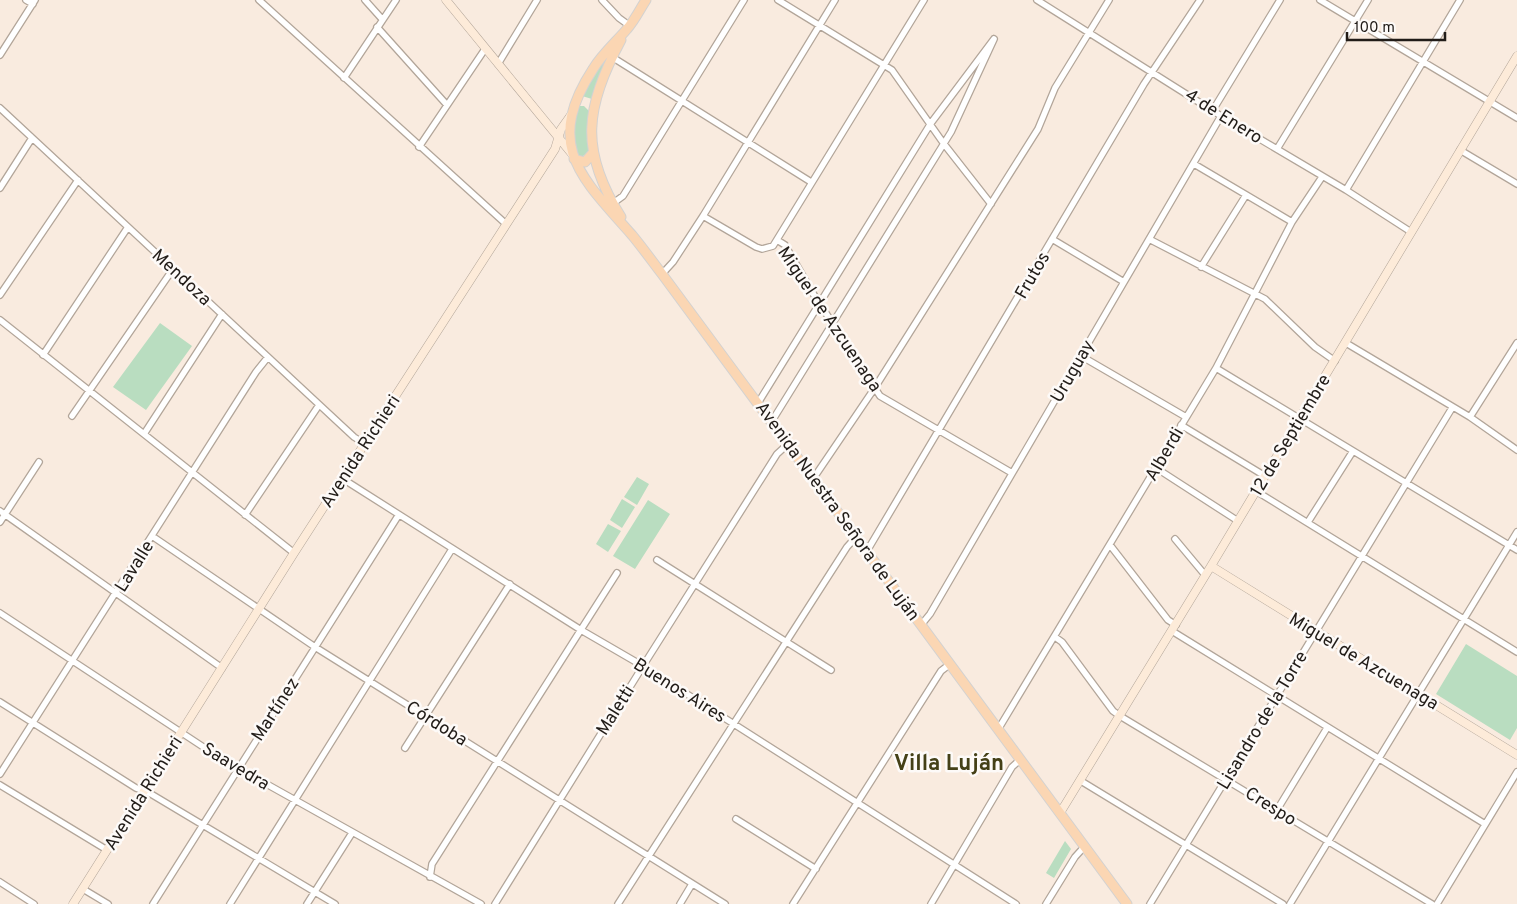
<svg xmlns="http://www.w3.org/2000/svg" width="1517" height="904" font-family="Overpass,sans-serif">
  <rect width="100%" height="100%" fill="#f9ebdf"/>
  <path fill="#b9ddc0" d="M607,54H610L592,99L582,96Z
    M580,106H584L590,112L589,153L581,157L577,156C574,141 568,118 580,106Z
    M160,323L192,346L146,410L113,387Z
    M637,477L649,484L637,505L624,497Z
    M622,499L635,507L622,528L610,520Z
    M648,500L670,514L635,569L613,556Z
    M608,524L621,531L608,552L596,544Z
    M1466,644L1517,676V728L1510,740L1436,694Z
    M1065,841L1071,849L1054,878L1046,873Z"/>
  <g fill="none" stroke-linecap="round" stroke-linejoin="round">
    <defs>
      <path id="street" d="M26,0L33,4
        M259,0L506,224
        M365,0L382,19
        M602,0L619,18L630,26
        M778,0L892,70L944,144L991,204
        M1037,0L1221,116L1346,190L1411,232
        M1320,0L1517,118
        M377,27L447,105
        M0,55L35,0
        M612,57L811,182
        M498,64L537,0
        M344,78L396,0
        M0,108L354,437L365,444
        M1213,110L1280,0
        M419,147L485,49
        M1277,149L1368,0
        M1460,150L1517,184
        M1194,164L1292,222
        M0,188L32,138
        M1346,190L1460,0
        M612,204L623,196L744,0
        M703,216L756,247L762,249L773,246L924,0
        M1052,239L1124,282
        M1149,239L1265,299L1315,347L1335,361
        M777,240L785,245L814,295L880,396L1012,473
        M1201,267L1246,195
        M662,274L673,262L703,216L835,0
        M0,295L78,180
        M0,320L294,553
        M1346,343L1470,417L1517,450
        M43,355L128,227
        M1081,356L1186,417
        M1216,368L1517,550
        M758,403L931,123L994,39
        M72,416L173,269
        M1470,417L1517,343
        M772,421L951,132L994,39
        M1181,425L1265,476
        M144,434L222,314
        M1156,468L1238,521
        M343,479L581,630L643,666L1016,904
        M813,479L874,389L1038,129L1055,88L1109,0
        M1256,491L1517,652
        M0,511L222,668
        M245,515L319,405
        M0,522L39,462
        M1308,522L1353,451
        M152,536L315,647L725,904
        M1175,539L1205,575
        M1110,545L1168,620L1176,625
        M867,551L1144,84L1200,0
        M657,560L831,670
        M0,613L220,758L481,904
        M921,625L930,614L1221,116
        M1172,631L1485,824
        M1055,637L1062,642L1113,711L1120,716L1432,904
        M0,702L136,788L151,794L335,904
        M999,728L1216,368L1292,222L1322,177
        M405,748L510,584
        M0,774L256,372L268,357
        M1081,781L1283,904
        M0,785L107,850
        M1277,810L1327,728
        M736,819L816,869
        M430,877L432,864L617,573
        M0,882L34,904
        M83,889L108,904
        M153,904L398,516
        M230,904L452,549
        M307,904L352,833
        M495,904L643,666L777,454L788,444
        M618,904L847,547L856,537
        M680,904L692,884
        M793,904L941,671L950,664
        M931,904L1012,767L1021,759
        M1046,904L1075,857L1085,846
        M1150,904L1452,408
        M1290,904L1517,532
        M1437,904L1517,772"/>
      <path id="secondary" d="M446,0L572,154
        M1211,566L1517,755
        M1060,813L1211,566L1517,56
        M73,904L294,553L555,149L561,129L571,115"/>
      <path id="primary" d="M646,0C640,9 635,20 627,29C616,42 602,54 593,69C543,146 582,178 632,235C642,247 652,261 662,274L1127,904
        M574,159L585,162L592,154
        M621,217C579,150 585,108 621,40"/>
    </defs>
    <use href="#street" stroke="#b2a599" stroke-width="8"/>
    <use href="#secondary" stroke="#b2a599" stroke-width="9"/>
    <use href="#primary" stroke="#d3d2d1" stroke-width="11"/>
    <use href="#street" stroke="#fff" stroke-width="5.5"/>
    <use href="#secondary" stroke="#fdebd9" stroke-width="8"/>
    <use href="#primary" stroke="#fbd6b3" stroke-width="9"/>
  </g>
  <g text-anchor="middle" stroke-width="5" stroke-linejoin="round" paint-order="stroke">
    <g font-size="18" fill="#211c18" stroke="#fdfaf8">
      <text transform="translate(1224 116) rotate(32)" y="6">4 de Enero</text>
      <text transform="translate(1032 275) rotate(-60)" y="6">Frutos</text>
      <text transform="translate(182 277) rotate(43)" y="6">Mendoza</text>
      <text transform="translate(830 319) rotate(56)" y="6">Miguel de Azcuenaga</text>
      <text transform="translate(1072 371) rotate(-60)" y="6">Uruguay</text>
      <text transform="translate(1290 435) rotate(-59)" y="6">12 de Septiembre</text>
      <text transform="translate(360 451) rotate(-57)" y="6">Avenida Richieri</text>
      <text transform="translate(1164 454) rotate(-60)" y="6">Alberdi</text>
      <text transform="translate(838 511) rotate(54)" y="6">Avenida Nuestra Señora de Luján</text>
      <text transform="translate(134 566) rotate(-58)" y="6">Lavalle</text>
      <text transform="translate(1364 661) rotate(31)" y="6">Miguel de Azcuenaga</text>
      <text transform="translate(680 690) rotate(32)" y="6">Buenos Aires</text>
      <text transform="translate(275 709) rotate(-57)" y="6">Martínez</text>
      <text transform="translate(615 710) rotate(-58)" y="6">Maletti</text>
      <text transform="translate(1262 720) rotate(-59)" y="6">Lisandro de la Torre</text>
      <text transform="translate(437 723) rotate(32)" y="6">Córdoba</text>
      <text transform="translate(236 766) rotate(31)" y="6">Saavedra</text>
      <text transform="translate(143 793) rotate(-58)" y="6">Avenida Richieri</text>
      <text transform="translate(1271 806) rotate(32)" y="6">Crespo</text>
    </g>
    <g font-size="22" font-weight="bold" fill="#444017" stroke="#fdfaf8">
      <text x="949" y="770">Villa Luján</text>
    </g>
  </g>
  <path d="M1347 32v8h98v-8" fill="none" stroke="#211c18" stroke-width="2.5"/>
  <text x="1354" y="32" font-size="15" fill="#211c18" stroke="#fdfaf8" stroke-width="4" paint-order="stroke">100 m</text>
</svg>
